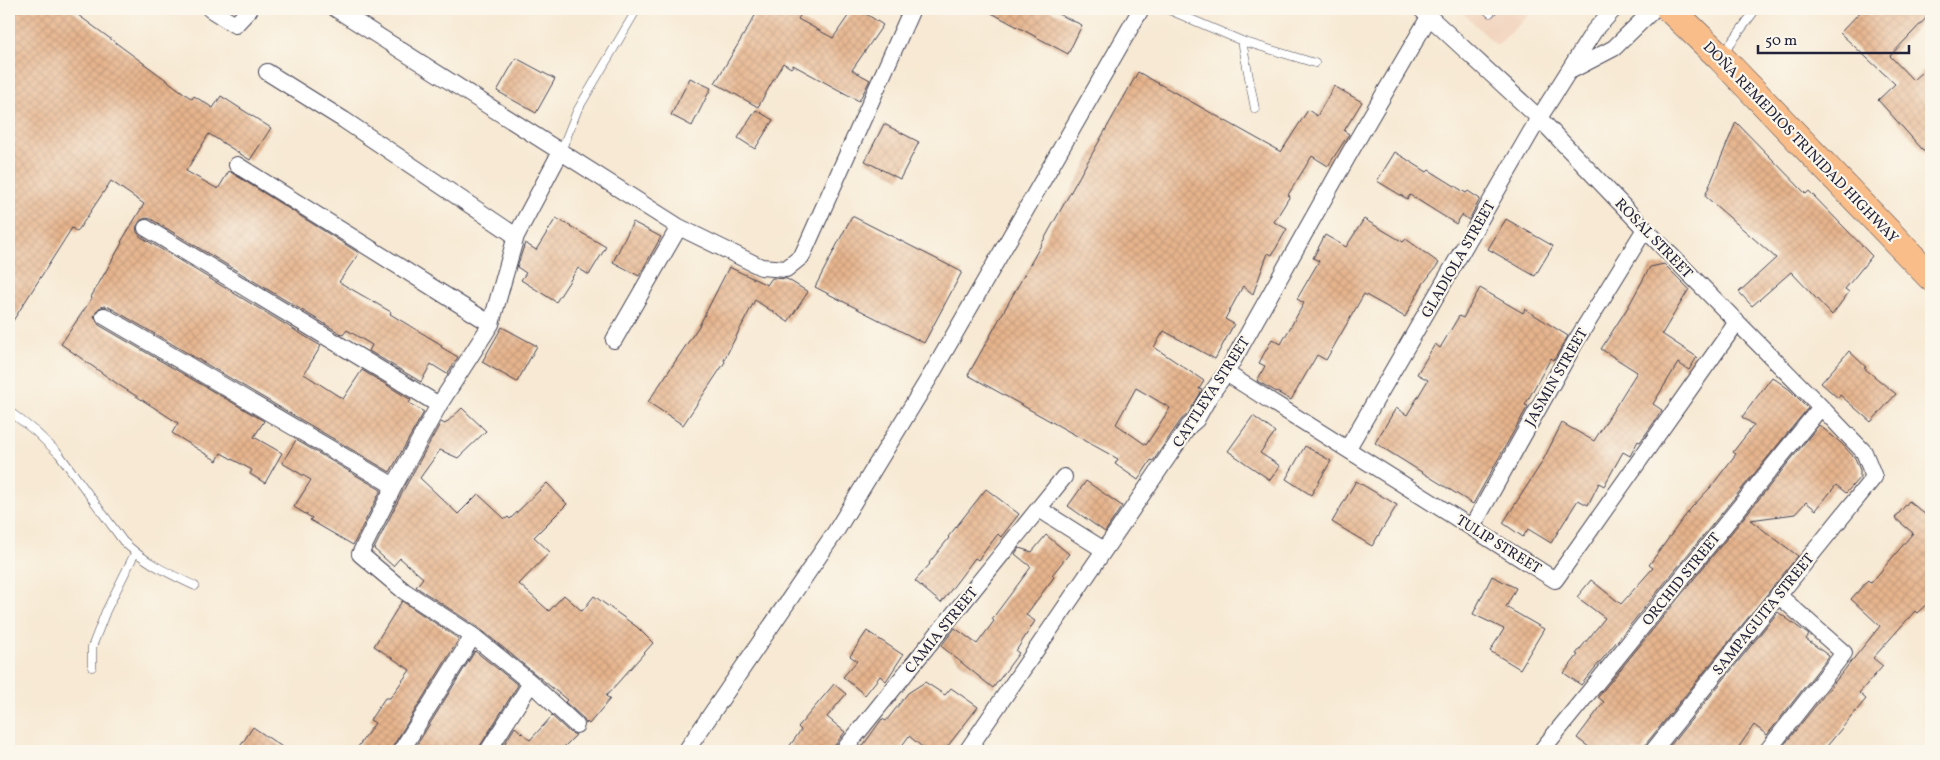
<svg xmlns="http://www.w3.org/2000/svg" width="1940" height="760" font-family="Vollkorn,serif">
  <defs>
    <pattern id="building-cross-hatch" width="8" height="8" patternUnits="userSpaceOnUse" patternTransform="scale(1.25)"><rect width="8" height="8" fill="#e6b48c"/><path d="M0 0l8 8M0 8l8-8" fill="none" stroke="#c59a7a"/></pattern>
  </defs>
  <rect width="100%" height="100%" fill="#fbf7ec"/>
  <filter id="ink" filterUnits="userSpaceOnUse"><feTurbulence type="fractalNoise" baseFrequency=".02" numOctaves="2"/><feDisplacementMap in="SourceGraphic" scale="10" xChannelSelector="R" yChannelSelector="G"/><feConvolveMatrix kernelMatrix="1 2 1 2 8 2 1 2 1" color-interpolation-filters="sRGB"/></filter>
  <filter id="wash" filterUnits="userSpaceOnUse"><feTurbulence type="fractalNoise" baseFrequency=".0096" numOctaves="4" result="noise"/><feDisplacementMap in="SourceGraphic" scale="20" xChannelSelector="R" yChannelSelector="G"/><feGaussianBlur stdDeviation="1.12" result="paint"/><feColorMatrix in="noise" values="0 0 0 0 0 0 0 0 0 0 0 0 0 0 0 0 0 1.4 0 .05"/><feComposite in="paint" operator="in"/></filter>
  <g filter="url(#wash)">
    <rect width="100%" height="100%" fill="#f7e9d3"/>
    <path fill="#f2d4be" d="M1459,9H1535L1497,46Z"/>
    <g id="blocks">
      <path fill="url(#building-cross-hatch)" fill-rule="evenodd" d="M9,9H70L192,99L194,96L213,108L221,96L271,128L250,160L209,134L186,171L218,189L229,171L359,253L339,282L391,312L390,314L442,345L441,347L458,357L447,374L431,364L421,382L369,351L372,345L347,330L343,335L151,219L146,218L141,220L136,227L137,232L141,237L321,346L304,374L343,399L362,370L411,400L409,403L424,412L390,472L109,307L104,306L99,308L94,316L99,325L264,421L254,437L282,453L265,483L250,474L252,470L221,453L217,461L172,433L178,423L119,385L61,344L92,298L91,297L122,243L121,242L144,204L111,181L77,232L72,228L9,327Z
        M759,9H804L798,19L833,38L853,9H859L883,25L852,70L870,80L859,101L793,65L791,68L783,63L758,107L715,83Z
        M984,9H1047L1082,25L1068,54Z
        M1863,9H1931V13L1890,56L1913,80L1931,64V159L1878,100L1895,84L1840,33Z
        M516,58L555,79L536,113L497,91Z
        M1138,72L1281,152L1308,110L1317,116L1334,86L1362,102L1344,131L1349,134L1328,166L1312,156L1288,195L1290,196L1274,222L1287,229L1272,255L1268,253L1253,294L1243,286L1225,319L1234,324L1215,359L1164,331L1154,347L1204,381L1199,389L1202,390L1188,414L1181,420L1153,461L1151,460L1138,480L1115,464L1118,459L968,375ZM1136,388L1170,408L1146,445L1116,424Z
        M690,78L711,88L692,126L671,115Z
        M756,110L773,120L755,149L738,138Z
        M1736,122L1806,194L1809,191L1872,256L1845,289L1849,292L1832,315L1791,272L1752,306L1739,292L1776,258L1705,196Z
        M884,124L919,142L900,179L865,161Z
        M1395,152L1427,172L1429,170L1466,193L1468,191L1480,199L1469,220L1462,215L1456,224L1410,195L1407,199L1377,181Z
        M852,216L962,272L924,343L815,287Z
        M556,218L606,247L589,275L578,268L556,302L521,280L526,273L517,267L525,243L536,250Z
        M1364,219L1403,242L1406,239L1439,263L1423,284L1405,317L1364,294L1326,360L1317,355L1291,400L1257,381L1265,366L1259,363L1272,339L1281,344L1304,303L1297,299L1319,261L1313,258L1325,235L1346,247Z
        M1506,219L1553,246L1535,276L1488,249Z
        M633,222L661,237L639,276L613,262Z
        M1664,264L1689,289L1662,334L1697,357L1689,370L1678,363L1653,404L1662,410L1655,421L1640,442L1638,441L1630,456L1623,452L1604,486L1599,483L1588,505L1578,500L1551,543L1528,529L1523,537L1503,523L1541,464L1562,423L1594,441L1637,372L1601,349L1628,307L1650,267Z
        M729,267L767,285L772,278L787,279L808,292L788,322L755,300L724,360L725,362L683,425L648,402L699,326Z
        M1480,288L1523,313L1525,309L1568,336L1554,360L1551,358L1525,405L1528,406L1473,504L1375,443L1396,408L1407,415L1428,380L1417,374L1435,344L1440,348L1459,316L1463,318Z
        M502,327L537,346L517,382L482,362Z
        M1849,351L1866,367L1864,368L1896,394L1871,422L1840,395L1838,398L1821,383Z
        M1772,377L1790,390L1808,408L1581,685L1564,673L1578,655L1576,654L1605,618L1577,597L1591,580L1621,604L1653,568L1649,565L1679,524L1692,507L1710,488L1736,454L1733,452L1754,425L1742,417Z
        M462,408L486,431L458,458L440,450L420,478L458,514L478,494L505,519L508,517L510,519L547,483L567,504L534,537L550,552L519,584L549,611L564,595L582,611L594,596L637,627L653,643L606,696L610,699L589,724L587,722L586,724L583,718L565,702L567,700L479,628L416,587L423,578L400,558L393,566L374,549L403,491L441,422L445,424Z
        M1253,416L1275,432L1260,453L1280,466L1270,480L1228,451Z
        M1819,425L1841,443L1855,458L1860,470V477L1846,493L1836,485L1816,510L1806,502L1795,514L1750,520L1798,556L1645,745L1643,751H1594L1577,738L1604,702L1598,697Z
        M296,440L381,490L353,545L310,520L312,518L294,507L311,480L282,463Z
        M1305,446L1331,461L1311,495L1286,479Z
        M1086,481L1122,506L1105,532L1068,506Z
        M1356,481L1397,505L1372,546L1332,522Z
        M986,489L1019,514L1001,537L998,534L978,560L975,558L941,603L915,581L930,564L929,563L949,538L948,537Z
        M1909,501L1927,516L1931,511V600L1917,613L1915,611L1873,658L1883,666L1859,693L1866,699L1823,751H1790L1783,746L1880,626L1851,599L1868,580L1871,583L1913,533L1895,518Z
        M1046,535L1069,554L1052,575L1054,577L1026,615L1035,621L1016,651L1019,653L993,688L941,646L955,628L977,644L994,621L992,619L1031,567L1015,554L1019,548L1032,552Z
        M1492,576L1516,588L1506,607L1544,629L1520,669L1490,651L1504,629L1473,614Z
        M402,601L459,639L393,746L391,751H355L375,723L370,720L385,698H390L410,670L374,646Z
        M1778,612L1809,635L1806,639L1829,656L1767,735L1754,725L1736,751H1666Z
        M867,631L903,655L886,681L880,676L865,695L843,677L857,661L850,656Z
        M475,651L518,685L480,746L478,751H413Z
        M925,682L945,695L951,688L978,707L944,751H927L909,736L898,751H859L882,719L886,721L908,693Z
        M834,684L846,694L827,717L845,732L835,745L833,751H786L801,730L798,727Z
        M552,716L569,732L576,735L560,751H500L515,727L530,740Z
        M253,727L288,751H237Z"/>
    </g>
  </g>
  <g filter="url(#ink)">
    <use href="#blocks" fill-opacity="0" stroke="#424052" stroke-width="1"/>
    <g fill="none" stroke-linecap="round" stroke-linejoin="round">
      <defs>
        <path id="lane" d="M1167,9L1242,41L1315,63
          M1486,9L1490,13L1494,9
          M1242,41L1255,109
          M1723,54L1756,9
          M561,151L577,111L637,9
          M9,411L36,432L59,454L123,541C144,562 168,573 195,586
          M92,667V647L106,611L135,553"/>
        <path id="street" d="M210,9L235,25L250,9
          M336,9L679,227L761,267L786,269L802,256L912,9
          M1421,9L1539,118L1645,229L1821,407L1864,452L1874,477L1653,751
          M1570,71L1614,48L1654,9
          M267,72L344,120L516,236
          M561,151L516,236L491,324L439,405L394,486L360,554L404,591L473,636L531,683L576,725
          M237,165L491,324
          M146,228L439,405
          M104,316L394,486
          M614,340L679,227
          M1226,373L1555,580L1737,322
          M1348,448L1539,118L1594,31L1614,9
          M1039,509L1104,550
          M1472,527L1576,341L1645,229
          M401,751L473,636
          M488,751L531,683
          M686,751L836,531L931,375L1141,9
          M843,751L1064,477
          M967,751L1189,426L1196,420L1210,395L1226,373L1349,154L1429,17
          M1541,751L1821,407
          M1767,751L1844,653L1778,595"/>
        <path id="highway" d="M1670,9L1720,57L1931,277"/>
      </defs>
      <use href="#lane" stroke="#424052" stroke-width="9"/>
      <use href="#street" stroke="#424052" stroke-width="18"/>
      <use href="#highway" stroke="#424052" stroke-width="29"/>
      <use href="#lane" stroke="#fff" stroke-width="8"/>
      <use href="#street" stroke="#fff" stroke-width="16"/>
      <use href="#highway" stroke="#f8bd89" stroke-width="28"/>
    </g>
  </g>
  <g text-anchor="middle" stroke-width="4.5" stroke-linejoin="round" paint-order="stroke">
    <g font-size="15" fill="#22223b" stroke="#fbf7ec">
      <text transform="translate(1801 142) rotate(46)" y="5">DOÑA REMEDIOS TRINIDAD HIGHWAY</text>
      <text transform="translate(1654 238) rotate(46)" y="5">ROSAL STREET</text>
      <text transform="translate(1458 259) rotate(-60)" y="5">GLADIOLA STREET</text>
      <text transform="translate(1556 377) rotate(-60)" y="5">JASMIN STREET</text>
      <text transform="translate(1211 392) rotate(-57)" y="5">CATTLEYA STREET</text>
      <text transform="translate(1499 544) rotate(32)" y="5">TULIP STREET</text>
      <text transform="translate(1681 579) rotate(-51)" y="5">ORCHID STREET</text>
      <text transform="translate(1763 614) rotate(-51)" y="5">SAMPAGUITA STREET</text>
      <text transform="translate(941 630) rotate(-51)" y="5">CAMIA STREET</text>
    </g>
  </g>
  <rect width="1940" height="760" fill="none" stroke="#fbf7ec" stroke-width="30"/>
  <path d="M1758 45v8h151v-8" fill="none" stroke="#22223b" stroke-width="2.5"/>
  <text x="1765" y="45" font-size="15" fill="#22223b" stroke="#fbf7ec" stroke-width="4" paint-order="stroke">50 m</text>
</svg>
